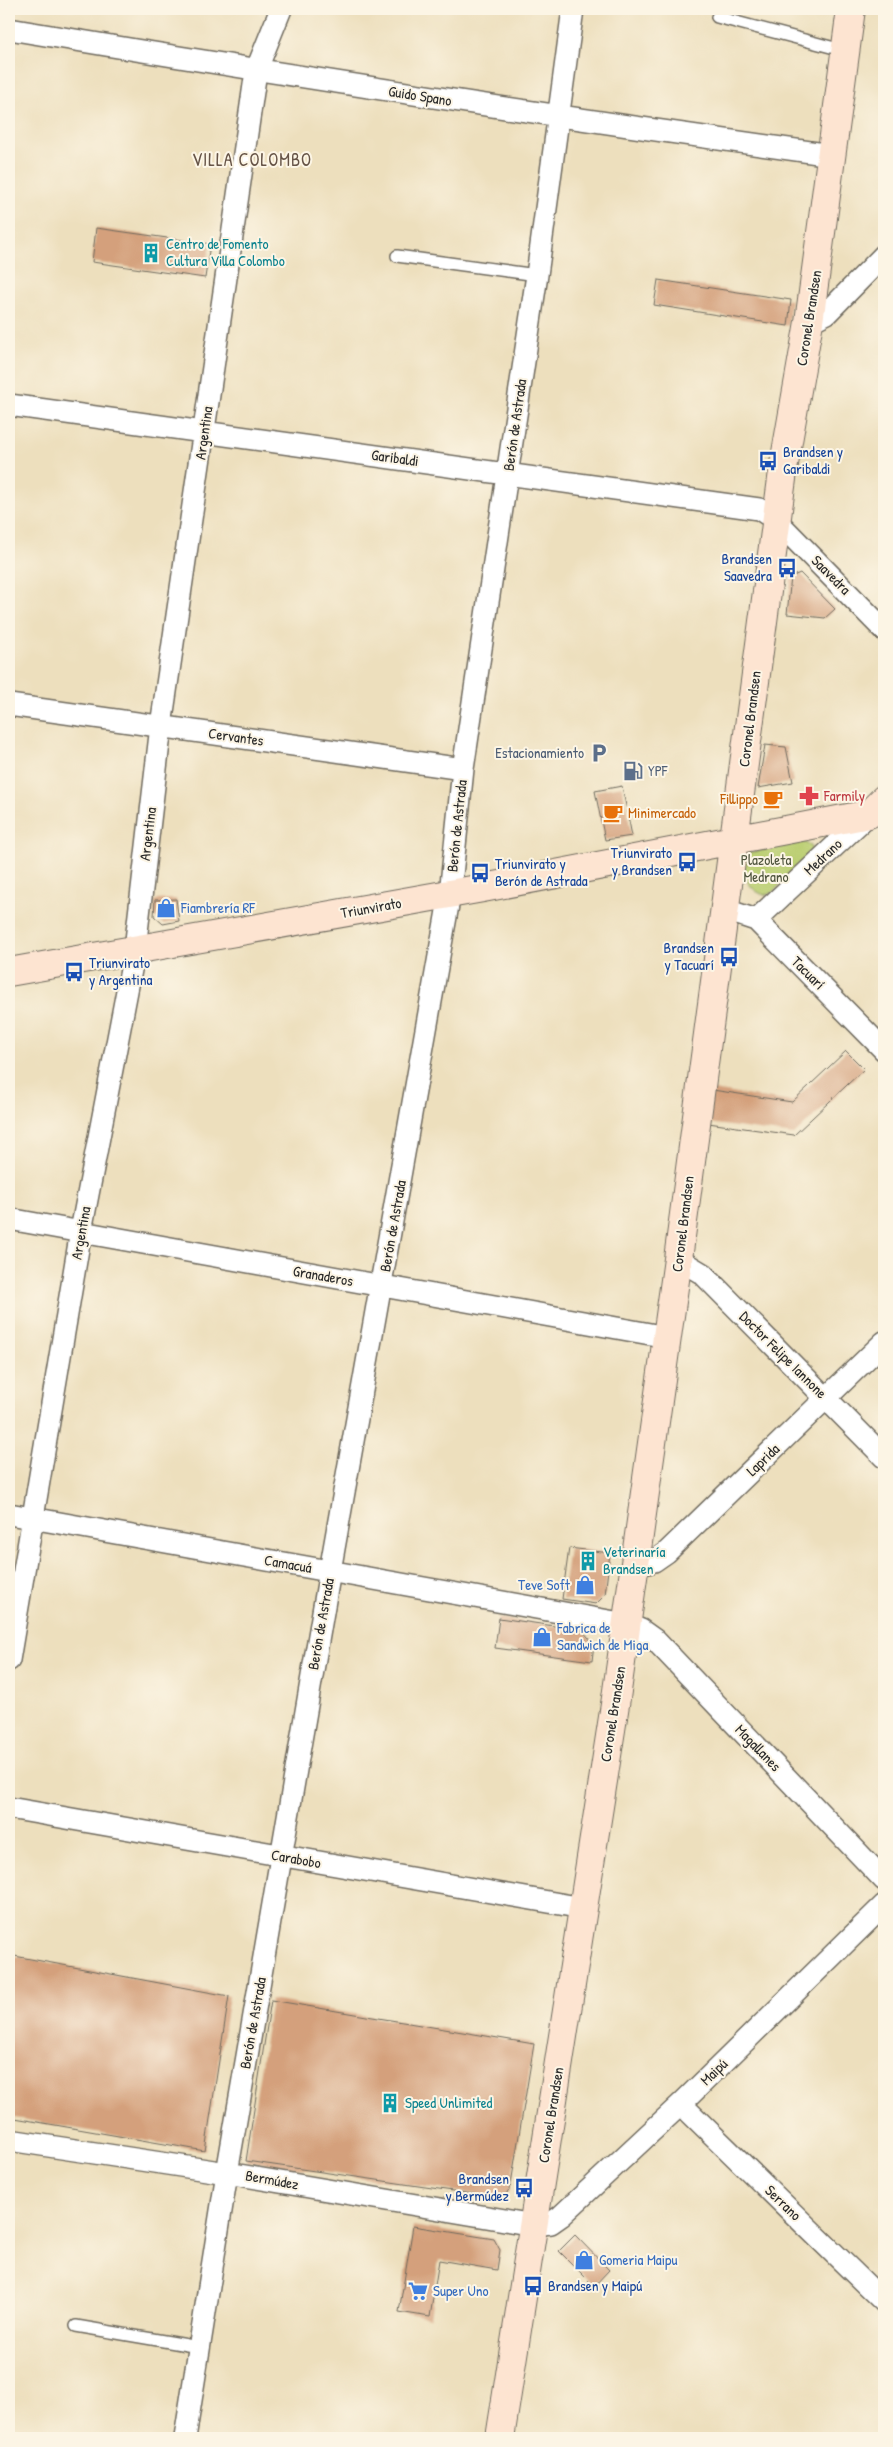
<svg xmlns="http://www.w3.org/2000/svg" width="893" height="2447" font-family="'Patrick Hand',sans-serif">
  <rect width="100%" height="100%" fill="#fcf5e5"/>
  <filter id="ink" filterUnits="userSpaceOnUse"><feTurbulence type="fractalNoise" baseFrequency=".02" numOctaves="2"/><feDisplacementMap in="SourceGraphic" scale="10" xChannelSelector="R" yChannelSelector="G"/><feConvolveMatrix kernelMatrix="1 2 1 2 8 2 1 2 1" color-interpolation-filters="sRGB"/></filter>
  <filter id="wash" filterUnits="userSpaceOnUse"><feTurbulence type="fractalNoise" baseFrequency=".0096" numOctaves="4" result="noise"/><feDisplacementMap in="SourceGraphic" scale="20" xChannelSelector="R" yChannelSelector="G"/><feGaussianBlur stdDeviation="1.12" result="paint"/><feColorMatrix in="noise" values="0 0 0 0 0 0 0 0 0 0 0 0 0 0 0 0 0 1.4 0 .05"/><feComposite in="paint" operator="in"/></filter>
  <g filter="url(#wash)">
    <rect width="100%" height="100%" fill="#eddfbd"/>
    <path fill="#bccf73" stroke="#747d4f" d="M804,842L811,846L812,853L772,893L766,895C749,893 736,867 747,853Z"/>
    <g id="blocks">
      <path fill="#d4a07c" d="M96,228L210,244L205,278L92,262Z
        M658,280L791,300L788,326L654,305Z
        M800,573L835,609L825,618L787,614L791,577Z
        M765,745L786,747L793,782L758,788Z
        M622,786L632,836L605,840L595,791Z
        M176,899L179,921L163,924L154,916L155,900Z
        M846,1051L864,1069L794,1135L701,1122L706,1089L792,1102Z
        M569,1548L610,1553L605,1595L596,1604L562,1599Z
        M499,1618L582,1630L594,1644L592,1661L495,1648Z
        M9,1955L229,1996L205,2151L9,2117Z
        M271,2000L534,2044L510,2190L501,2198L246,2161Z
        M413,2226L494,2239L500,2250L497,2270L439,2260L430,2317L399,2312Z
        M575,2235L609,2270L594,2286L559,2251Z"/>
    </g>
  </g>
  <g filter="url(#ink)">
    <use href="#blocks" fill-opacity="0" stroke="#6f6a5e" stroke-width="1"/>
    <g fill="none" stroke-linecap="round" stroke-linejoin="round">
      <defs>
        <path id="lane" d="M717,17L846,51
          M397,256L537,275
          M76,2326L199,2347"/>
        <path id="street" d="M9,29C283,75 557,117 832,155
          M809,322L827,313L884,255
          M9,405L759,509L777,521L884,630
          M9,705L463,769
          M723,909L756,920L884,1050
          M756,920L869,814
          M9,1219L667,1337
          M678,1259L703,1274L884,1457
          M9,1514L626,1624L641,1630L655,1640L884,1880
          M634,1567L654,1561L667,1552L884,1342
          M9,1660L81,1231L135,949L161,726L256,71L281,9
          M9,1808L583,1908
          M681,2104L884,2302
          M9,2140L227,2173L534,2225L551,2223L561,2216L681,2104L884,1905
          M185,2438L227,2173L330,1571L450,894L463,769L537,275L573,9"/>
        <path id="secondary" d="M9,972L483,888L869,814L884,799
          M500,2438L616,1698L678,1259L784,464L809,322L851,9"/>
      </defs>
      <use href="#lane" stroke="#6f6a5e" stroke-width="14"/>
      <use href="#street" stroke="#6f6a5e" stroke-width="24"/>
      <use href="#secondary" stroke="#6f6a5e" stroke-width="30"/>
      <use href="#lane" stroke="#fff" stroke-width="11"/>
      <use href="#street" stroke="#fff" stroke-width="21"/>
      <use href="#secondary" stroke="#fde4d1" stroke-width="28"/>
    </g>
  </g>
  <defs>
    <symbol id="building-bare" viewBox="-9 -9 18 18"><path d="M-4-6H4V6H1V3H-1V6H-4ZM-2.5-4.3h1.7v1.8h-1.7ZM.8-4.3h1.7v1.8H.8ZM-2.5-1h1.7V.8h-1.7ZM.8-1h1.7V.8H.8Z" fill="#0f9aa8" stroke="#fcf5e5" stroke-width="2.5" paint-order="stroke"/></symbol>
    <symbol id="bus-bare" viewBox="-9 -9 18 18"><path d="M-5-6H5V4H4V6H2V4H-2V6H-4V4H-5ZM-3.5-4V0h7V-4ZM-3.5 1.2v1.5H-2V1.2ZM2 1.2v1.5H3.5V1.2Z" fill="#1a4fb4" stroke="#fcf5e5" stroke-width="2.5" paint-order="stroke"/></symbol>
    <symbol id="parking-bare" viewBox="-9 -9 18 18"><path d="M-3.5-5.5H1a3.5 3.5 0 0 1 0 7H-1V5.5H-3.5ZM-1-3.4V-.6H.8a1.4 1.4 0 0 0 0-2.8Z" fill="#5c6f8a" stroke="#fcf5e5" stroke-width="2.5" paint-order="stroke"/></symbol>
    <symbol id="fuel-bare" viewBox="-9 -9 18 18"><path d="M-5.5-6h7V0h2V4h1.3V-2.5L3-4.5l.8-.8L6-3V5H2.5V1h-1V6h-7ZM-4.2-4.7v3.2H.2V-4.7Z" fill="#5c6f8a" stroke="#fcf5e5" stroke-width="2.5" paint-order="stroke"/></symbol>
    <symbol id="pharmacy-bare" viewBox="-9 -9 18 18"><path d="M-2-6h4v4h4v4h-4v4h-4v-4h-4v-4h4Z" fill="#e0444e" stroke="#fcf5e5" stroke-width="2.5" paint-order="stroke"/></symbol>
    <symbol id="cafe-bare" viewBox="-9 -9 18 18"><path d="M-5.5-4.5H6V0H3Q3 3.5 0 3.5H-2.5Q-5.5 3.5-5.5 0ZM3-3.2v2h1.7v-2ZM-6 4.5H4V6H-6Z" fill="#e8710a" stroke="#fcf5e5" stroke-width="2.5" paint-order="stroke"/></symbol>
    <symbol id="shop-bare" viewBox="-9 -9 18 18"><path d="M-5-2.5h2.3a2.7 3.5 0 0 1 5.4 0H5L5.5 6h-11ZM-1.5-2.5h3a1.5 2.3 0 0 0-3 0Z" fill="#3f7fe0" stroke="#fcf5e5" stroke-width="2.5" paint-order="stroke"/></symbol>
    <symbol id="supermarket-bare" viewBox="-9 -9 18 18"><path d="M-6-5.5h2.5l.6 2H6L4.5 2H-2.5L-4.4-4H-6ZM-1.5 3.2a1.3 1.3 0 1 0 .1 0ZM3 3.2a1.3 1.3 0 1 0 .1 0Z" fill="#3f7fe0" stroke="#fcf5e5" stroke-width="2.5" paint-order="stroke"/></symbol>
  </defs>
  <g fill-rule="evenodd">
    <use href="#building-bare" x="137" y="239" width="28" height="28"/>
    <use href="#bus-bare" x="754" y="447" width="28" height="28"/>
    <use href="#bus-bare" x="773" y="554" width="28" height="28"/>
    <use href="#parking-bare" x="585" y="739" width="28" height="28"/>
    <use href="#fuel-bare" x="619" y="757" width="28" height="28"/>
    <use href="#pharmacy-bare" x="795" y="782" width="28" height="28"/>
    <use href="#cafe-bare" x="759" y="785" width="28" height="28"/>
    <use href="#cafe-bare" x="599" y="799" width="28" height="28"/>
    <use href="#bus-bare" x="673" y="848" width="28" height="28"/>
    <use href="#bus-bare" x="466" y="859" width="28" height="28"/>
    <use href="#shop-bare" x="152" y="894" width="28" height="28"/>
    <use href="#bus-bare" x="715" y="943" width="28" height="28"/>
    <use href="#bus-bare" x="60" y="958" width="28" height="28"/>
    <use href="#building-bare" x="574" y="1547" width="28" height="28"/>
    <use href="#shop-bare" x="571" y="1571" width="28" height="28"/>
    <use href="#shop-bare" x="528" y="1623" width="28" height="28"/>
    <use href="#building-bare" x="376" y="2089" width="28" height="28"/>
    <use href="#bus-bare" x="510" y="2174" width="28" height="28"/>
    <use href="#shop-bare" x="570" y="2246" width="28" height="28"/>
    <use href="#bus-bare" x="519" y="2272" width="28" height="28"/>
    <use href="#supermarket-bare" x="404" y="2277" width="28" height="28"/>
  </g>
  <g text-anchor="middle" stroke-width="4" stroke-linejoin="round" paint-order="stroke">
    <g font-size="15" fill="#2b2b2b" stroke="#fcf5e5">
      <text transform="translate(420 96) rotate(9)" y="5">Guido Spano</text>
      <text transform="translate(809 318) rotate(-81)" y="5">Coronel Brandsen</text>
      <text transform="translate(515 425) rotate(-82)" y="5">Berón de Astrada</text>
      <text transform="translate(204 433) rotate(-82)" y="5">Argentina</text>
      <text transform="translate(395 458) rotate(8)" y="5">Garibaldi</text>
      <text transform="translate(831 575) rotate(45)" y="5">Saavedra</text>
      <text transform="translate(750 719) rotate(-83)" y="5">Coronel Brandsen</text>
      <text transform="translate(236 737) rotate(8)" y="5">Cervantes</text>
      <text transform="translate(457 826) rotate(-84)" y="5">Berón de Astrada</text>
      <text transform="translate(148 834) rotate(-83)" y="5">Argentina</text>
      <text transform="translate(823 857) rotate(-43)" y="5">Medrano</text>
      <text transform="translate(371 908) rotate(-10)" y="5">Triunvirato</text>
      <text transform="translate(808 973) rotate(45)" y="5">Tacuarí</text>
      <text transform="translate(683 1224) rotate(-83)" y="5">Coronel Brandsen</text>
      <text transform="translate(393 1226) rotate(-80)" y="5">Berón de Astrada</text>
      <text transform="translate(81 1233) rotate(-80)" y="5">Argentina</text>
      <text transform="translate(323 1276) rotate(10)" y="5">Granaderos</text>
      <text transform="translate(783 1355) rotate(45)" y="5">Doctor Felipe Iannone</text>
      <text transform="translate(763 1460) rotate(-44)" y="5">Laprida</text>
      <text transform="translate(288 1564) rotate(10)" y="5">Camacuá</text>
      <text transform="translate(321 1624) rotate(-80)" y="5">Berón de Astrada</text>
      <text transform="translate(613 1714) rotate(-81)" y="5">Coronel Brandsen</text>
      <text transform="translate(758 1748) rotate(46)" y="5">Magallanes</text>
      <text transform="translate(296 1859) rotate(10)" y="5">Carabobo</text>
      <text transform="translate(253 2023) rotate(-80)" y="5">Berón de Astrada</text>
      <text transform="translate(714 2072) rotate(-44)" y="5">Maipú</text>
      <text transform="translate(551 2115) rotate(-81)" y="5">Coronel Brandsen</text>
      <text transform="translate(272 2180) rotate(10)" y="5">Bermúdez</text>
      <text transform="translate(783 2203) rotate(44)" y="5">Serrano</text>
    </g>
    <g font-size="15" fill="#0d838f" stroke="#fcf5e5" text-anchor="start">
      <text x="166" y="249">Centro de Fomento<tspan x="166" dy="17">Cultura Villa Colombo</tspan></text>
      <text x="603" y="1557">Veterinaría<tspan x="603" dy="17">Brandsen</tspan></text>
      <text x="405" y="2108">Speed Unlimited</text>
    </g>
    <g font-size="15" fill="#164399" stroke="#fcf5e5" text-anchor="start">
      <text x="783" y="457">Brandsen y<tspan x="783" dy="17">Garibaldi</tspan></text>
      <text x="772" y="564" text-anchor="end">Brandsen<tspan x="772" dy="17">Saavedra</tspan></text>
      <text x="672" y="858" text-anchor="end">Triunvirato<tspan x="672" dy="17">y Brandsen</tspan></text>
      <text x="495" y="869">Triunvirato y<tspan x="495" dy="17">Berón de Astrada</tspan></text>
      <text x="714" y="953" text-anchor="end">Brandsen<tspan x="714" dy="17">y Tacuarí</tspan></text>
      <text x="89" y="968">Triunvirato<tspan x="89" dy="17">y Argentina</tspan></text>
      <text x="509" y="2184" text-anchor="end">Brandsen<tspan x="509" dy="17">y Bermúdez</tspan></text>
      <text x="548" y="2291">Brandsen y Maipú</text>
    </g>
    <g font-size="15" fill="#4e5e75" stroke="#fcf5e5" text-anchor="end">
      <text x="584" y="758">Estacionamiento</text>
      <text x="648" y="776" text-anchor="start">YPF</text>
    </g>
    <g font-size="15" fill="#be3a42" stroke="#fcf5e5" text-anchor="start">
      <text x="824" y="801">Farmily</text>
    </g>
    <g font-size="15" fill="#c56008" stroke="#fcf5e5" text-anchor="end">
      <text x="758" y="804">Fillippo</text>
      <text x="628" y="818" text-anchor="start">Minimercado</text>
    </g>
    <g font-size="15" fill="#4f543d" stroke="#fcf5e5">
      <text x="766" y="865">Plazoleta<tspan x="766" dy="17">Medrano</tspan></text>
    </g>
    <g font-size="15" fill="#366cbe" stroke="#fcf5e5" text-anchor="start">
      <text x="181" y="913">Fiambrería RF</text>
      <text x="570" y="1590" text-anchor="end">Teve Soft</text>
      <text x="557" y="1633">Fabrica de<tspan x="557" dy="17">Sandwich de Miga</tspan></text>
      <text x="599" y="2265">Gomeria Maipu</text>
      <text x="433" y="2296">Super Uno</text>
    </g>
    <g font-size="18" letter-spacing="1" fill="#665447" stroke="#fcf5e5">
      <text x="252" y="166">VILLA COLOMBO</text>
    </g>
  </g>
  <rect width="893" height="2447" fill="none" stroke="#fcf5e5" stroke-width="30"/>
</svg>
